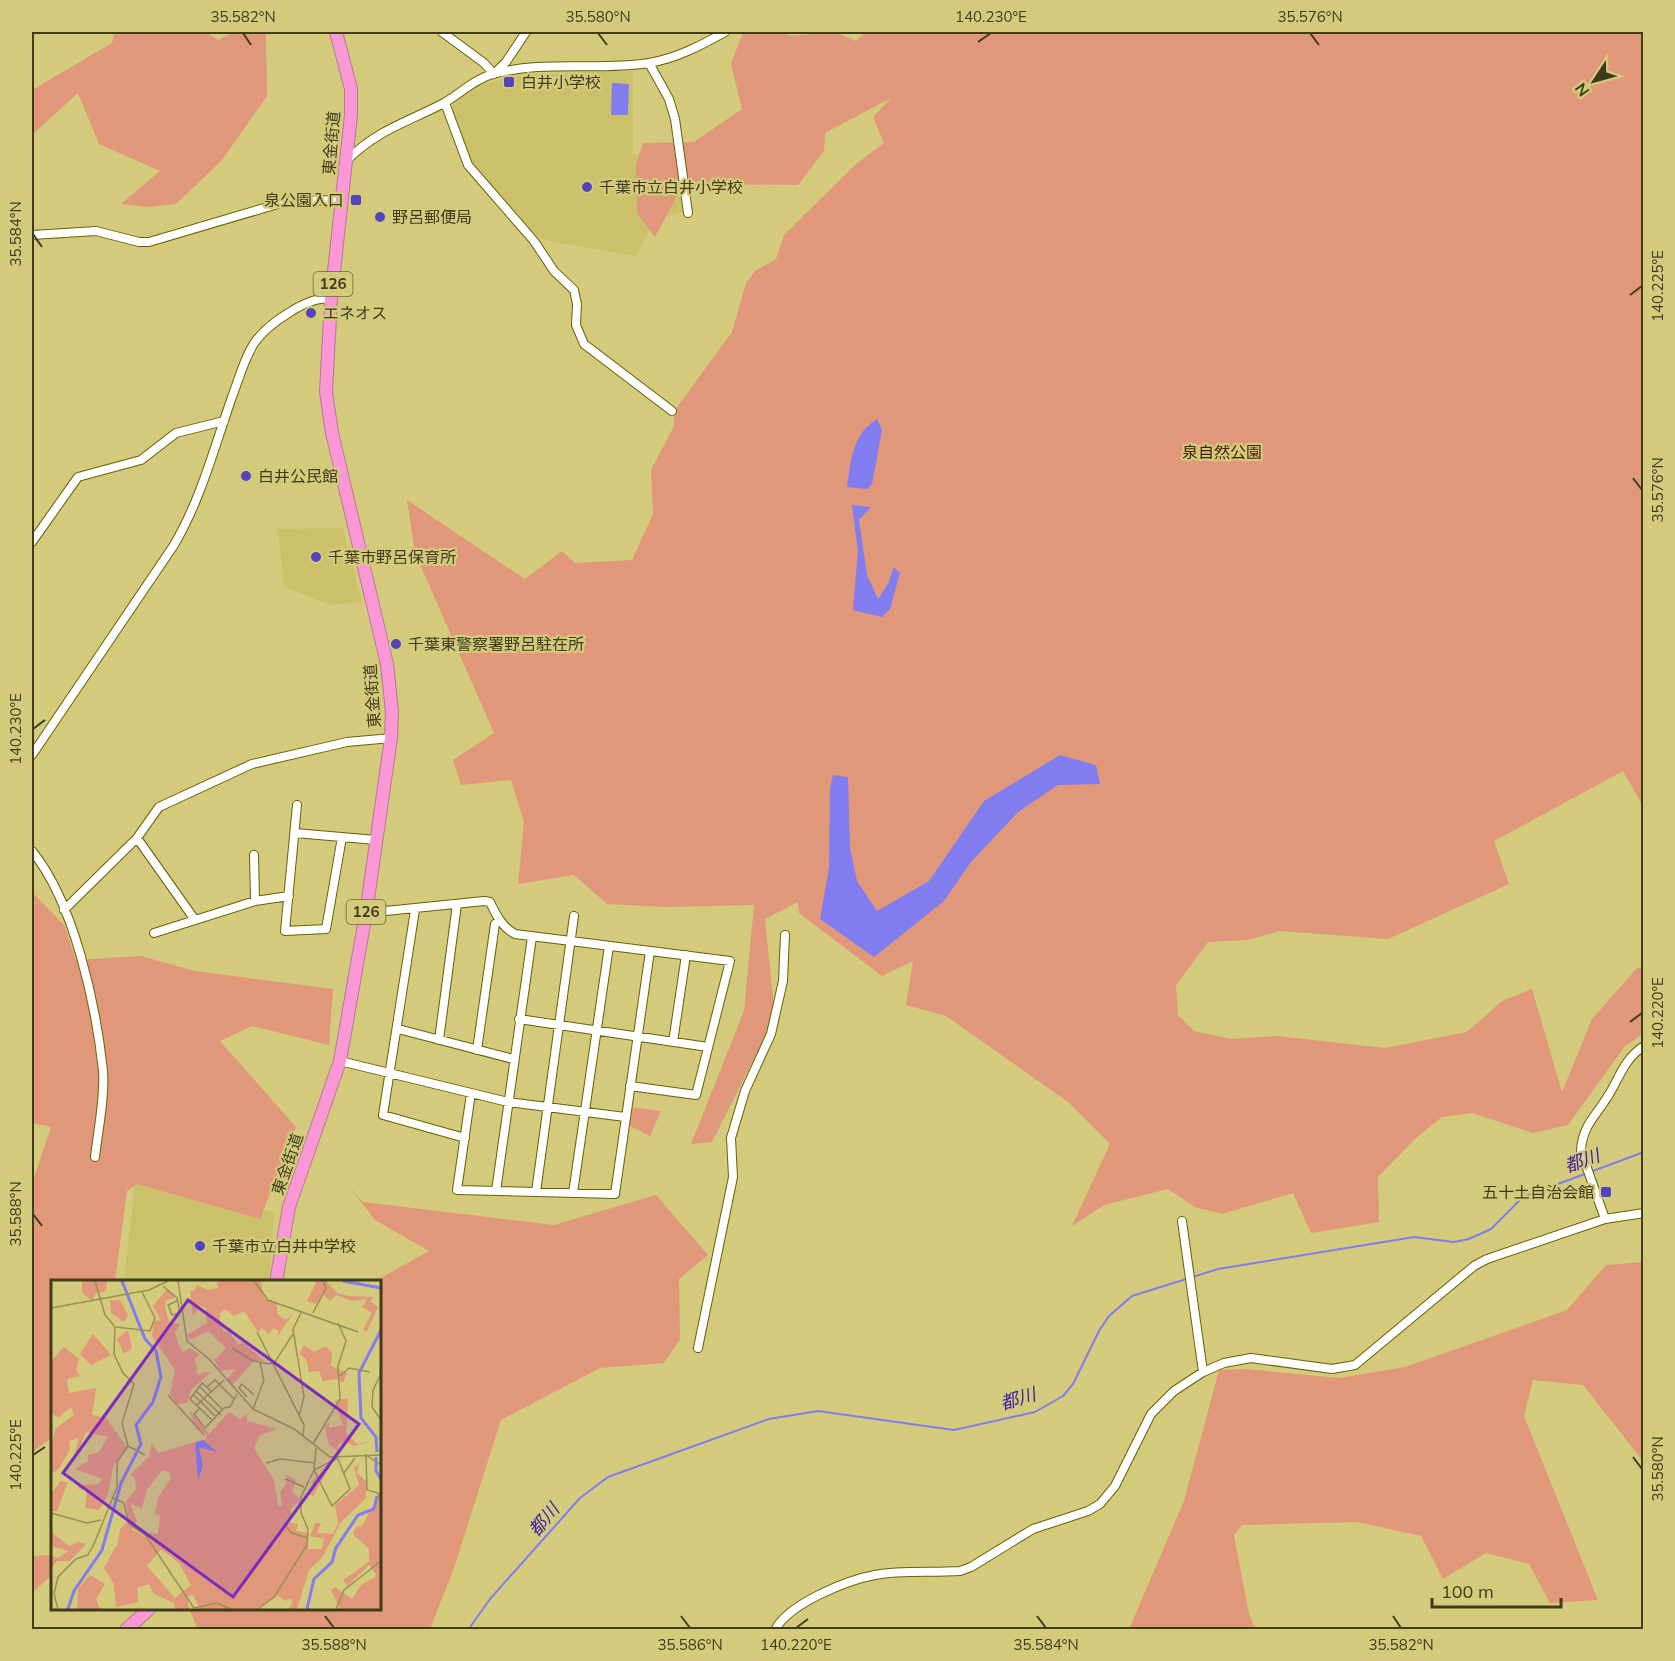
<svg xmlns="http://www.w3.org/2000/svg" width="1675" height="1661" font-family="Mulish,'Noto Sans JP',sans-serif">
  <rect width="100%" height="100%" fill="#d3ca7c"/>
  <path fill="#cbc16a" d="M633,71V154H676L685,211L660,218L647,235L636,256L544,240L534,232L471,162L453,116V102L487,83L532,74Z
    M343,528L362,602L329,605L284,586L278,529Z
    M136,1173L274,1213L269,1281L124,1282Z"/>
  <path fill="#e19779" d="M115,32H205L218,40L234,32H266L267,96L222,160L176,204L148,207L121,204L160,171L99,144L78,93L32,135V90L112,43Z
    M743,32H788V36L835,32L856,41L866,32H1643V806L1623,771L1494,841L1509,884L1388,939L1280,931L1248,940L1208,942L1176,985L1178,1015L1194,1031L1231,1039L1277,1036L1385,1048L1467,1032L1502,1001L1532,989L1562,1092L1592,1019L1637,968L1643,967V1034L1625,1046L1568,1125L1533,1133L1472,1113L1442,1117L1415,1139L1378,1177L1379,1222L1311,1233L1293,1193L1222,1214L1195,1207L1168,1189L1104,1205L1072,1226L1110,1144L1068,1102L946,1016L906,1005L913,961L882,976L799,913L798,902L765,919L775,1017L712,1142L691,1144L744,1011L754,905L665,907L607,904L574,875L518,884L524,822L511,780L461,785L453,760L494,733L415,553L407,500L525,579L562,551L575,563L632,560L653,514L651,470L674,426L675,410L732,332L746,283L755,271L776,259L784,235L857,163L884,143L873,117L891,98L825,133L824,151L798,185L706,184L679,192L655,237L637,213L636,165L643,143L694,142L742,109L731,64Z
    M33,893L64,925L76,960L141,956L195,971L333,989L329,1045L252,1026L220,1041L296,1127L260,1219L137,1184L127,1191L115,1281L52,1282V1438L32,1452V1294L35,1290L32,1286V1183L51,1127L32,1123Z
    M630,1107L661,1111L650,1136L628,1125Z
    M349,1186L363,1202L554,1225L656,1195L708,1255L679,1279L680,1339L664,1363L600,1368L501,1420L454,1568L430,1629H198L189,1609L380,1608V1282L375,1281L429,1251L375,1220Z
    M1643,1262V1461L1583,1385L1533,1380L1524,1416L1598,1600L1550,1603L1529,1564L1486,1553L1443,1579L1421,1536L1357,1522L1242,1525L1234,1535L1249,1614L1255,1629H1129L1184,1501L1219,1370L1245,1369L1339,1378L1405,1367L1567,1310L1606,1265Z
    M52,1555V1575L32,1593V1556Z"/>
  <path fill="#827def" d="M612,83L629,84L628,115H611Z
    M877,419L882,430L872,484L868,489L847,487C851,461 852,434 877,419Z
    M852,505L871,507L859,520L867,575L878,599L888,584L894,567L900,573L890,609L882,617L853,610L858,551Z
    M1060,755L1096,765L1100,784L1058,785L1018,812L971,862L944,901L874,957L820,919L829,868L830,788L833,775L848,777L850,848L857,881L877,911L929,881L984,801Z"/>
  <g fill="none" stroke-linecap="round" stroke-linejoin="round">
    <path stroke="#827def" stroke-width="2" d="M468,1630L490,1599L580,1498L608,1477L769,1419L818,1411L954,1430L1035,1412L1063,1396L1073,1384L1099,1331L1109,1316L1132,1296L1218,1269L1414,1237L1454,1242L1469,1239L1491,1229L1523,1197L1644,1152"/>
    <defs>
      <path id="minor" d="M442,32L484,63L494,74L506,62L526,32
        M649,63L669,99L675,119L688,213
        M445,103L468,165L534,241L554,271L574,290L577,304L576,325L584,344L672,411
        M348,159C380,129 405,123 442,104C459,95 474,79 493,74C544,60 598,71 649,63C677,58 700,46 725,32
        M32,235L96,231L139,242H149L288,201L342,200
        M32,542L78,477L141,460L176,433L224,421
        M32,755L174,545C201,499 214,448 232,397C239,379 244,358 255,342C268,324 309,295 331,299
        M297,805L285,931L326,929L342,837
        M295,833L376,840
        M137,838L195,920
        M32,851C74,902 96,1005 103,1071C105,1098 98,1130 95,1157
        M254,855L255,901
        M64,910L137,838L159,807L252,764L347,742L391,738
        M415,910L383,1115L465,1138
        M366,913L484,901L490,902C496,915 502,927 515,934L730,961L696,1095L630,1086
        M154,933L255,901L289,896
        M519,1019L708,1047
        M398,1029L513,1059
        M439,1040L457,904
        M673,1042L686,955
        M477,1050L495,924L499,920
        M340,1061L508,1102L625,1117
        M471,1093L457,1190L615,1194L650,951
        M496,1191L532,937
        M536,1192L574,916
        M573,1193L609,946
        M1605,1219L1581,1151C1582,1126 1596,1116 1608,1096C1620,1077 1624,1059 1644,1046
        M1182,1221L1203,1372
        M698,1348L733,1177L731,1138L745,1091L771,1034L783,981L785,935
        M775,1630C788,1604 847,1580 875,1575C902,1570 932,1573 960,1571L971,1567L1033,1529L1088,1511L1100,1504L1115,1486L1151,1414L1174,1391L1203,1372L1224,1363L1251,1358L1332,1369L1355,1365L1474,1266L1487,1259L1605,1219L1644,1213"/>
      <path id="highway" d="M276,1282L289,1207L340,1061L366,913L391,738L392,712L387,664L332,433L326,392L331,299L351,115V89L336,32
        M126,1630L150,1608"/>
    </defs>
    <use href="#minor" stroke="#696004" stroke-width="10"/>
    <use href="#highway" stroke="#b87794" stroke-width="14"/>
    <use href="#minor" stroke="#fff" stroke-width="8"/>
    <use href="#highway" stroke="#f998d5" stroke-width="12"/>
  </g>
  <path fill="none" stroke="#3f3b1b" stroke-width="2" d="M243,33L251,45M598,33L607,45M1310,33L1319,45M978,42L991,33M33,234L42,247M1630,295L1642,286M1633,478L1642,490M33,729L45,720M1630,1022L1642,1013M33,1214L42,1226M33,1455L45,1447M1633,1457L1642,1469M325,1616L334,1628M681,1616L690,1628M1037,1616L1046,1628M1393,1616L1401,1628M796,1628L808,1619"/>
  <g fill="#5344bc" stroke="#d3ca7c" stroke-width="2">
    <rect x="503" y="76" width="12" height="12" rx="3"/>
    <circle cx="587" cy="187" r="6"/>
    <rect x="350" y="194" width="12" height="12" rx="3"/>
    <circle cx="380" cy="217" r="6"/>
    <circle cx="311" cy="313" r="6"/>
    <circle cx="246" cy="476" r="6"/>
    <circle cx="316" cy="557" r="6"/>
    <circle cx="396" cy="644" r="6"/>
    <rect x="1600" y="1186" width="12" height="12" rx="3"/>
    <circle cx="200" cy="1246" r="6"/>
  </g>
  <g text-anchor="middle" stroke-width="4.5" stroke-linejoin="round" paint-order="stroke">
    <g fill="#d3ca7c" stroke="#6b6638" stroke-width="1.5">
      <rect x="313.5" y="272" width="39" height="24" rx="4.5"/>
      <rect x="346.5" y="900" width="39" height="24" rx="4.5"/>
    </g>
    <g font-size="15" font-weight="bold" fill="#3f3b1b">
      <text x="333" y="289">126</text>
      <text x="366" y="917">126</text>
    </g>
    <g font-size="16" fill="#3f3b1b" stroke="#d3ca7c" text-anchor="start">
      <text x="521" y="88">白井小学校</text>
      <text x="599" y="193">千葉市立白井小学校</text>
      <text x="344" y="206" text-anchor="end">泉公園入口</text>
      <text x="392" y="223">野呂郵便局</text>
      <text x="323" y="319">エネオス</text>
      <text x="258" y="482">白井公民館</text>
      <text x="328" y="563">千葉市野呂保育所</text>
      <text x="408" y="650">千葉東警察署野呂駐在所</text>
      <text x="1594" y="1198" text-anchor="end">五十土自治会館</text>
      <text x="212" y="1252">千葉市立白井中学校</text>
    </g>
    <g font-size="16" fill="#3f3b1b" stroke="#d3ca7c">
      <text transform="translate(331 143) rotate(-85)" y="6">東金街道</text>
      <text transform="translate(372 696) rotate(-94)" y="6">東金街道</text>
      <text transform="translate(287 1164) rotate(-71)" y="6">東金街道</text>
    </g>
    <g font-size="16" fill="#4a1b06" stroke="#d3ca7c">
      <text x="1222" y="458">泉自然公園</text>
    </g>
    <g font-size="18" font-style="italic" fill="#3e20a6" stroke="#d3ca7c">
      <text transform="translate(1582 1161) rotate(-20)" y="6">都川</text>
      <text transform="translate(1018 1399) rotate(-17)" y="6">都川</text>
      <text transform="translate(544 1520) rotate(-50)" y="6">都川</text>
    </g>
  </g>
  <g transform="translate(51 1280)">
    <rect width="330" height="330" fill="#d3ca7c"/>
    <path d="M31,1H56L55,11L44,14L42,22L31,12ZM166,1H210L213,18L226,23V34L235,40L242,33L227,56V50L222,48L218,54L211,48L207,52L193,31L183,36L174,29L168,34L172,51L178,52L188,65L192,62L213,81H203L181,105L176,100L184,89L170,91L163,80L175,68L157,51L139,60L136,55L156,43L155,28L149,26L142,36L139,11H143L146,5L157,10L167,8ZM266,1H275L286,13L298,16L322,17L320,22L327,27L316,51L312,50L321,33L311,27L316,19L301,21L285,15L279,21L272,14L265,24L256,21ZM116,9L124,18L115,20L114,26L118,42L129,44L124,52L127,64L132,72L139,68L149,75L144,78L147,95L154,92H160L140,110L136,123L126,124L119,114L124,90L101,56L103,41L110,40L102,26ZM59,20H69L77,35L73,42L60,33ZM77,50L81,68L73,74L66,59ZM42,54L60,75L40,85L29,74ZM253,65L263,72L275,66L281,72L280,86L296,93L292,103L286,99L272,101L268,91L258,92L255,79L249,74ZM13,67L28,79L25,90L29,96L16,99L18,113L45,108L41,135L55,138L76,167L62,187L57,215L48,230L34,228L36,210L28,209L27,205L47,204L51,199L24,189L37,181V175L48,172L57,157L35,152L20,186L28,158L18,161L19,170L7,190L0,193V167L5,148L23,135L20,127L7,138L0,132V81ZM297,118L295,153L306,164L321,161L303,166L294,161L287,164V171L278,165L274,147L278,142V148L292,145L284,121ZM138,130L158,154L178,132L189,139L196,134V141L226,149L209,155L203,168L223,200L227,225L231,226L229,213L237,200L234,194L245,200L241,212L249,218V226L245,223L239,230L241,238L235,242L247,244L245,251L256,253L257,269H271L273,259L259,256L264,243H270L266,253L282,254L287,243L284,225L308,205L303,188L308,184L306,193L315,201V218L290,242L271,278L258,290L246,329H237L242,322L239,318L235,321L227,316L205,329H149L142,315L136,317L138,329H123V323L103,314L98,304L86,308L87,322L65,327L63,304L53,288L67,263L69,249L78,240L75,222L85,209L84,198L79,195L98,176L101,163L107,173L155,159L156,154L145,148ZM112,190L118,192L120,198L107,217L104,234L109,236L107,254L98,253L94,257L81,249L86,241L79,224L91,228L96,209ZM110,269L128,283L140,305L124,318L96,286ZM280,185L262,216L258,214L262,200ZM9,201L17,202L6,231H0V215ZM330,210V329H289L280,310L284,307L301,319L310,305L326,296L318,285L296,306L292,300L318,282V269L302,254L305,247L311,246ZM0,252L18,266L27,262L35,264L19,281H6L0,289V276L7,278L17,271L0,266ZM39,295L54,304L45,319L49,329H26L27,309Z" fill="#e19779" fill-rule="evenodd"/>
    <path d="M152,160L166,172L148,167L152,186L147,200L144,163Z" fill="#827def"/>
    <path fill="none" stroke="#827def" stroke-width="3" d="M292,1L330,8M326,172L325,157L310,138L308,93L330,50M325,177V191L330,199M17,329L23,311L51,270L70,203L90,164L85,145L102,122L110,97L105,71L94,59L71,1M256,329L263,299L281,282L285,268L307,235L323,229L326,216"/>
    <path fill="none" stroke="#989155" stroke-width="1.5" d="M127,1L136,61L158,79L202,129L243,149L279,177L330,175M203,1L217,20L307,52M112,6L126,18L129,33M126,21L117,25L121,35L129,33M0,28L98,10L117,1M262,33L275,8L272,1M65,47L99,51L104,38L91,12M206,52L253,145L252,156M181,68L202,81L219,84L224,82L242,54M330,94L322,110L321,127L330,140M289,96L298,88L319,92M148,106L171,129M156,107L164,100L183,119M145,111L170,135M160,111L151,103L139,119L161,140M142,114L164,136M117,115L153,155M196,117L188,108L191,104L203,115M146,125L173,100M149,128L143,134L154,148L173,128L179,127L186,114M202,129L213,100L209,83M248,136L253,117L242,49L251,31M262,164L289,119L287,86L295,61L287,43M77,166L94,175M287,179L299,209L281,226L263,190L287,178M215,183L229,179L264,183M330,185L315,175L316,210L327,213L330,226M293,193L304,178M234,199L253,207M62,218L73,223L78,244L95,256L143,328M0,233L36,243L50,240M233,245L241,253L256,258M143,328L166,323L180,329M7,329L3,314L7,297L25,279L37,275L43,264L66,207V182L77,166L71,143L83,104L72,93L63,74L64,47L54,35L44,1M207,329L223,317L256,265L257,249L250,233V217L263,190L265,168M285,329L293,310L330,281"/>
    <path fill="#7b2cbf" fill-opacity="0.15" stroke="#7b2cbf" stroke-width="3" d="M137,20L308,144L182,317L12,193Z"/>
    <rect width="330" height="330" fill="none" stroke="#3f3b1b" stroke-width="3"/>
  </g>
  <rect width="1675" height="1661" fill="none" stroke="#d3ca7c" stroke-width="66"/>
  <g transform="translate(1594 81) rotate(234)" stroke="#d3ca7c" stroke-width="4.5" paint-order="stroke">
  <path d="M0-4.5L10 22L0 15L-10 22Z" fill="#3f3b1b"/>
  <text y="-9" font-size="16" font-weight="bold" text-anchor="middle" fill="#3f3b1b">N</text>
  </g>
  <path d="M1432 1598v9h129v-9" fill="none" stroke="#3f3b1b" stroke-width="3"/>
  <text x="1441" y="1598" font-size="18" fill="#3f3b1b" stroke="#d3ca7c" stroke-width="4.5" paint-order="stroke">100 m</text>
  <rect x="33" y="33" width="1609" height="1595" fill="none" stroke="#3f3b1b" stroke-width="2"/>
  <g font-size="15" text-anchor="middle" fill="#3f3b1b">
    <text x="243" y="22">35.582°N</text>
    <text x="598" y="22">35.580°N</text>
    <text x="991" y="22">140.230°E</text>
    <text x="1310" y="22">35.576°N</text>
    <text transform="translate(16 234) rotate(-90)" y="5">35.584°N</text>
    <text transform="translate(1658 286) rotate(-90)" y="5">140.225°E</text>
    <text transform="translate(1658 490) rotate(-90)" y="5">35.576°N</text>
    <text transform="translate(16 729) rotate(-90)" y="5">140.230°E</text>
    <text transform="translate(1658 1013) rotate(-90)" y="5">140.220°E</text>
    <text transform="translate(16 1214) rotate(-90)" y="5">35.588°N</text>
    <text transform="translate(16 1455) rotate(-90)" y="5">140.225°E</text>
    <text transform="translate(1658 1469) rotate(-90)" y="5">35.580°N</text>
    <text x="334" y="1650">35.588°N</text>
    <text x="690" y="1650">35.586°N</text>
    <text x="796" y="1650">140.220°E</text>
    <text x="1046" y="1650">35.584°N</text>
    <text x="1401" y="1650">35.582°N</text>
  </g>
</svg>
